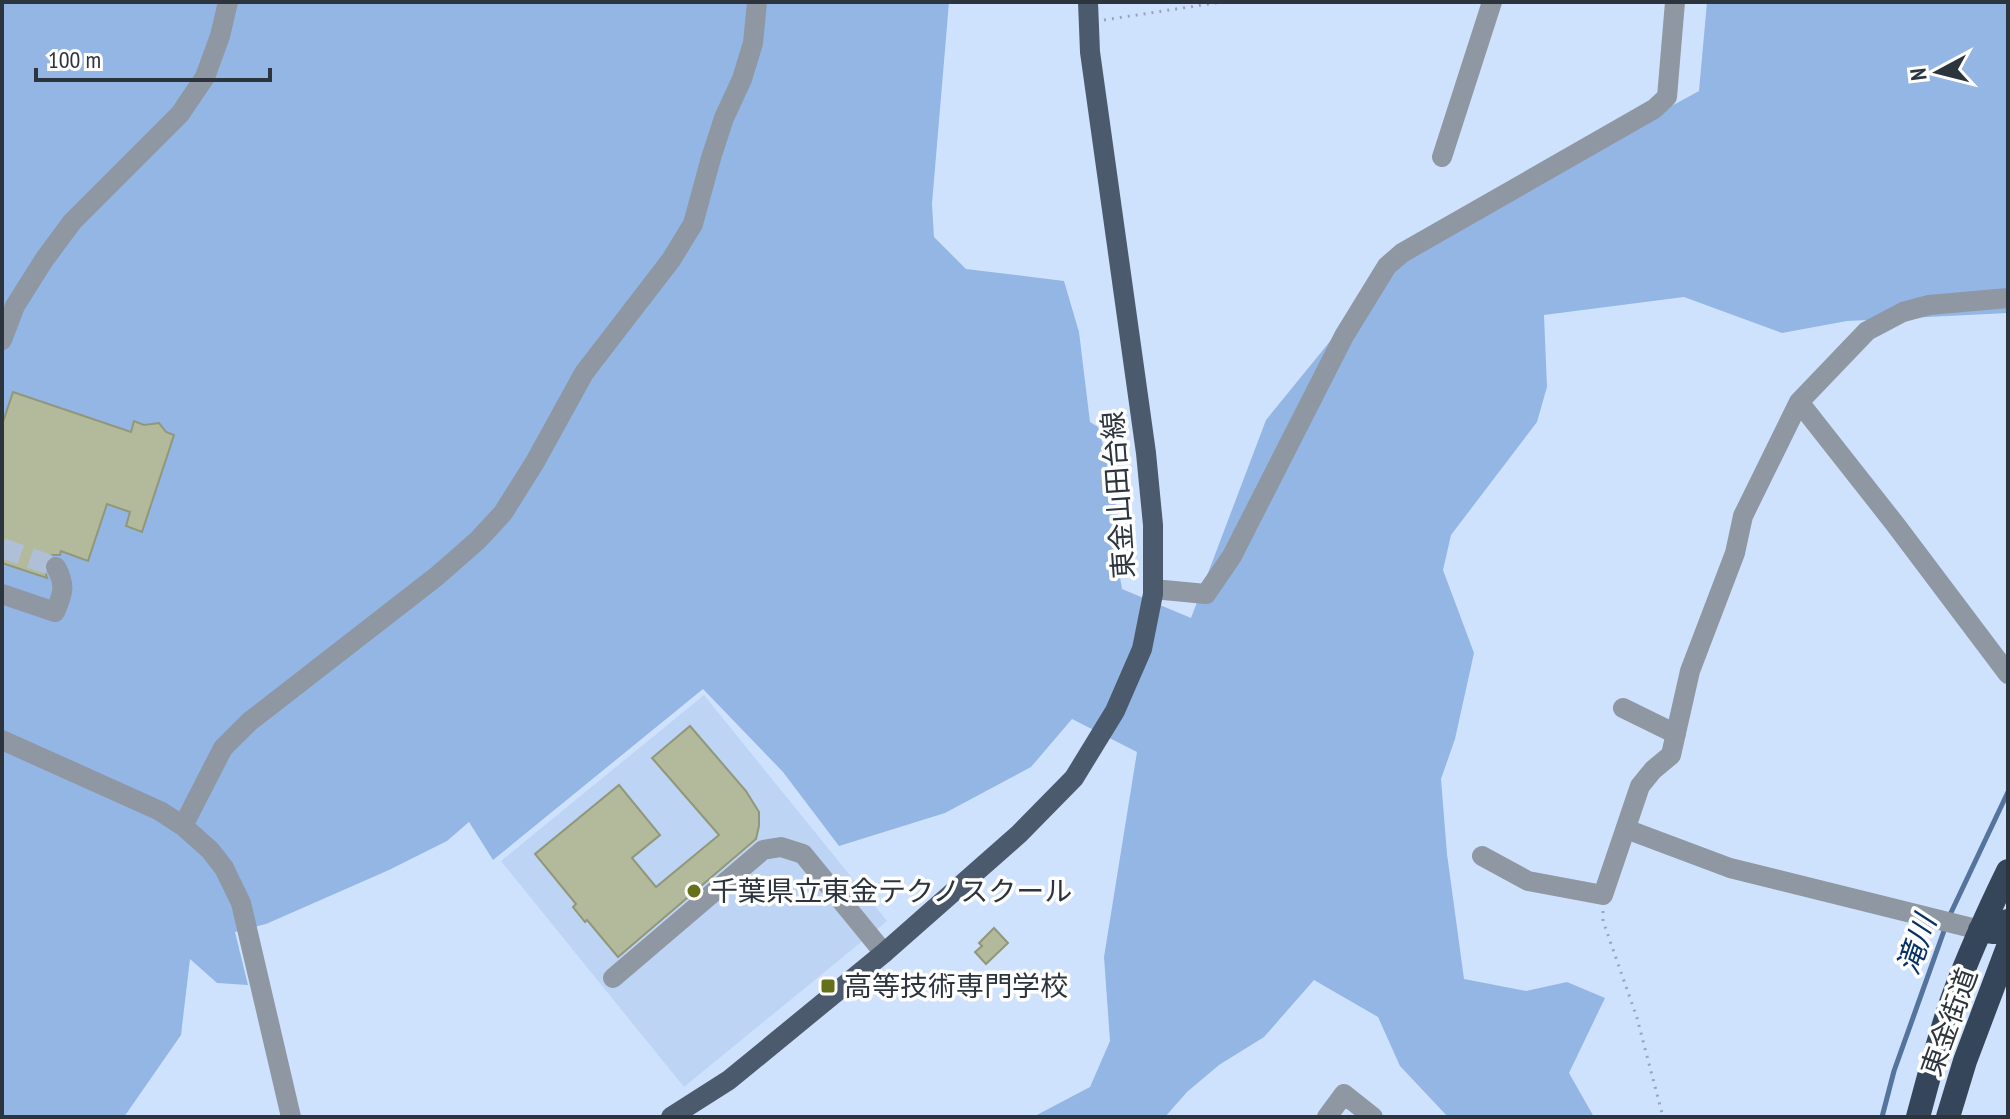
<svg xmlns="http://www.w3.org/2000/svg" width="2010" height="1119" font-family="'PT Sans Narrow','Noto Sans JP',sans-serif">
  <rect width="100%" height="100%" fill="#cfe2fd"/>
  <path fill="#bdd4f4" d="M704,695L887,921L684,1087L501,861Z"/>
  <path fill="#93b6e5" d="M2,2H949L932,204L934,237L966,269L1064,281L1079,332L1090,422L1098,427L1111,474L1122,539L1120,577L1122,589L1191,618L1266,420L1402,253L1699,91L1707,2H2008V313L1847,321L1782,333L1684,297L1544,315L1547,387L1537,422L1451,535L1443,570L1474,653L1455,739L1441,779L1447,854L1464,979L1526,991L1567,982L1605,998L1569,1073L1594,1117H1448L1400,1066L1378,1017L1314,980L1264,1037L1219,1065L1187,1092L1165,1117H1033L1090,1087L1110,1041L1104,957L1137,752L1072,719L1031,767L945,813L839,846L783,772L703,689L493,860L469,822L447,841L389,870L266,924L235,932L248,985L217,983L190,959L181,1035L124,1117H2Z"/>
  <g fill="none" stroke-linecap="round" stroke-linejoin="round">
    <path stroke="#54749e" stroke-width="5" d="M1948,919L2008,792
      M1882,1117L1894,1071L1945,928"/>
  </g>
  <path fill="#b3b99b" stroke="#919779" stroke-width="2" d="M13,392L131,432L134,421L144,425L159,423L166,432L174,435L142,532L126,526L130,512L107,504L88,561L61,551L60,555H51L46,559L43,565L47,578L2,563V425Z
    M690,726L746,791L759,812V826L756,839L618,957L587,920L585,922L573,907L576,904L535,854L619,785L660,835L632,858L656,887L719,835L652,758Z
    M994,928L1008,943L986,964L975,952L982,946L979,943Z"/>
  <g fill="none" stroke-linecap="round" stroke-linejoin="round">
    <path stroke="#aebfd7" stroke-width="20" stroke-dasharray="20 10" stroke-linecap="butt" d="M2,548L56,567"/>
    <path stroke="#97a6bc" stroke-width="3" stroke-dasharray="2 6" stroke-linecap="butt" d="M1104,20L1222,2
      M1603,911V921L1637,1018L1663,1117"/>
    <path stroke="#8e97a2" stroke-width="20" d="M1442,157L1492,2
      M2,340L15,306L44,260L72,222L180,114L205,77L220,36L228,2
      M1799,402L1895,524L2008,674
      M1153,589L1206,594L1232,556L1344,336L1387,266L1402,253L1654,109L1667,97L1675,2
      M2,594L55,612C63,594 66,585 56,567
      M1623,708L1676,734
      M2,740L160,811L183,826L210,850L224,868L241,903L291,1117
      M183,826L223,748L249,722L437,576L478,540L503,513L535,462L584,373L671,260L693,224L711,158L724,118L742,79L753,43L757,2
      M1626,829L1730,868L1980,930
      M1482,856L1528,881L1603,895L1640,786L1653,770L1671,755L1690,671L1735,553L1743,516L1799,402L1867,331L1903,312L1929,305L2008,298
      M613,978L763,850L781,847L803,854L884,953
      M1327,1117L1344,1094L1373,1117"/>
    <path stroke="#4c5a6d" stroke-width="20" d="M671,1117L729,1080L884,953L1019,834L1074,778L1115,711L1142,649L1153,594V525L1146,453L1090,52L1088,2"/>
    <path stroke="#35455a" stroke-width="24" d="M1980,930L1994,932L2002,931L2008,921
      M1918,1117C1929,1077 1939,1036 1953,997C1969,954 1988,912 2008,871
      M1948,1117L1965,1061L2008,947"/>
  </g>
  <g fill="#657019" stroke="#fff" stroke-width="3">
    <circle cx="694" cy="891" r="8"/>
    <rect x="820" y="978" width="16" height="16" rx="4"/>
  </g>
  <g text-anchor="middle" stroke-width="7" stroke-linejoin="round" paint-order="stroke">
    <g font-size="28" fill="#2c343e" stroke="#fff">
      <text transform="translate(1118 495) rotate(-94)" y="10">東金山田台線</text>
      <text transform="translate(1949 1022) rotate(-70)" y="10">東金街道</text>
    </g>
    <g font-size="28" fill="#2c343e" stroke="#fff" text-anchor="start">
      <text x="710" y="901">千葉県立東金テクノスクール</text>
      <text x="844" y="996">高等技術専門学校</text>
    </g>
    <g font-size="30" font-style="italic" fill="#063265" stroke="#fff">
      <text transform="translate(1917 945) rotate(-71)" y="10">滝川</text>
    </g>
  </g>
  <rect width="2010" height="1119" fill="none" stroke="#2c343e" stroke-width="8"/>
  <g transform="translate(1938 72) rotate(263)" stroke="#ffffff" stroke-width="6" paint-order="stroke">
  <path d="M0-6L14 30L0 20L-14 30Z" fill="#2c343e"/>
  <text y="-12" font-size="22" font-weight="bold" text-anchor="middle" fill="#2c343e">N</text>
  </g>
  <path d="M36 68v12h234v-12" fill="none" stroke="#2c343e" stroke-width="4"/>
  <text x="48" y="68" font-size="24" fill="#2c343e" stroke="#ffffff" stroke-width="6" paint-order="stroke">100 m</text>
</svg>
